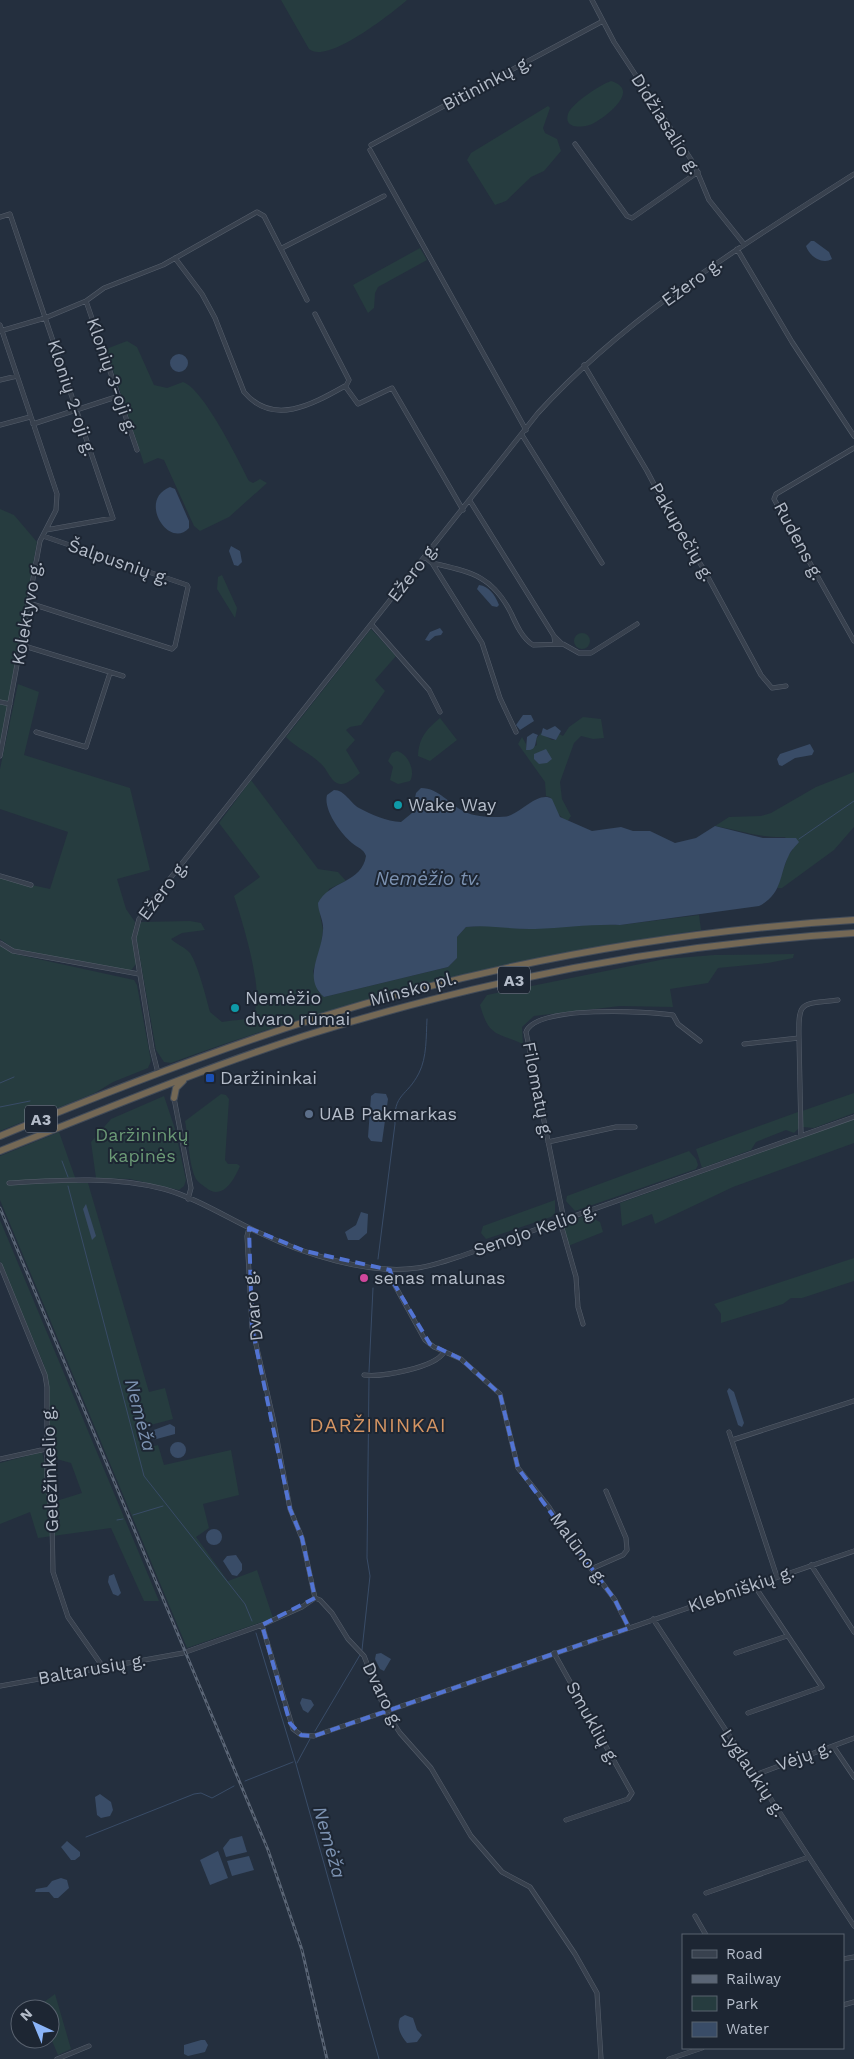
<svg xmlns="http://www.w3.org/2000/svg" width="854" height="2059" font-family="'Work Sans',sans-serif">
  <rect width="100%" height="100%" fill="#242f3e"/>
  <path fill="#263c3f" d="M281,0H407C392,13 327,65 309,49Z
    M611,81C641,90 607,116 594,123C586,128 563,130 568,114C572,103 600,85 611,81Z
    M548,106L550,108L543,128L545,133L557,139L561,151L544,171L531,177L506,201L495,205L467,160L471,153Z
    M420,248L427,260L378,287L375,293L374,308L368,313L353,285Z
    M127,341L137,347L154,385L167,388L183,382C203,388 239,461 249,481L253,483L260,479L267,483L229,517L200,531L194,526L164,460L158,458L144,464L106,349Z
    M0,509L14,515L37,542L0,746Z
    M222,575L237,608L235,618L217,589L218,577Z
    M371,629L396,656L375,680L385,691L361,725L350,727L346,730L355,740L346,750L360,773C355,777 347,785 340,784C332,783 328,772 324,767C313,754 297,749 286,737Z
    M574 641a8 8 0 1 1 16 0a8 8 0 1 1-16 0Z
    M18,684L39,692L24,755L130,788L150,870L117,879L126,909L135,922L132,940L136,964L129,973L14,949L0,939V878L50,889L68,832L0,809V769Z
    M583,717L601,719L604,738L593,739L581,736L574,743L560,782L562,799L571,816L567,822L558,814L550,797L546,796L545,782L518,744L522,737L526,744V750L537,745L536,739L541,733L552,740H556L559,734L563,736L569,727Z
    M440,718L457,740L430,761L418,756C419,737 427,729 440,718Z
    M397,751C408,754 416,771 410,781L398,784L390,780L393,767L388,761L392,753Z
    M854,772V827L834,850L782,888H777L788,856L793,849L785,837C759,838 739,830 715,826L729,817L761,816L771,813L816,787Z
    M251,780L318,869L338,872L346,881L329,889L320,915L323,930L320,951L313,971L318,991L324,997L448,967L457,958V937L466,927L493,925L523,929L598,924L620,925L699,915L701,930C520,958 344,999 171,1063L164,1062L156,1050L136,935L141,922L190,921L201,923L205,930L182,933L171,939C176,944 185,947 190,953C198,965 206,997 210,1012L222,1022C230,1020 243,1021 250,1017C270,1006 240,914 234,896L260,877L219,823Z
    M0,946L15,954L134,980L137,985L151,1061L148,1068L113,1082L95,1093L0,1131Z
    M794,954L793,958L768,963L718,968L708,983L670,989L673,1007L620,1006L534,1016L522,1027L523,1044C496,1032 489,1037 480,1005L487,995L665,959L714,955Z
    M854,1093V1113L814,1128L803,1127L802,1111Z
    M221,1094L226,1095L229,1099L225,1160L228,1164H237L240,1166C234,1180 222,1202 205,1187C202,1185 198,1182 196,1179C189,1166 188,1136 185,1121Z
    M164,1096L175,1129L186,1180L184,1186L179,1190L130,1179L96,1178L91,1142L111,1119Z
    M798,1112L799,1128L794,1133L786,1130L756,1142L751,1150L702,1168L696,1149Z
    M854,1119V1143L733,1187L655,1224L652,1214L622,1226L620,1203Z
    M59,1132L77,1183H88L149,1392L165,1388L173,1419L136,1429L141,1449L158,1445L164,1465L231,1450L239,1495L203,1504L209,1528L196,1537L228,1581L257,1570L273,1618L187,1648L0,1200V1156Z
    M689,1151L696,1159L698,1165L696,1169L575,1211L566,1201L567,1196Z
    M555,1200V1213L551,1217L486,1239L481,1233L483,1226Z
    M586,1215L600,1222L603,1232L568,1246L563,1225Z
    M0,1220L159,1601H144L111,1528L38,1538L30,1512L0,1524V1463L42,1452L53,1502L82,1493L71,1463L49,1457L47,1382L44,1365L0,1261Z
    M854,1258V1281L802,1298H791L783,1304L721,1323V1314L714,1304Z
    M55,1994L71,2049L58,2055L50,2036V2021L52,2020L50,2009H31L40,2005Z"/>
  <path fill="#394c67" d="M811,241H814L829,252L832,259C822,265 809,256 806,246Z
    M170 363a9 9 0 1 1 18 0a9 9 0 1 1-18 0Z
    M170,487L175,489L189,521V528C169,550 137,500 170,487Z
    M231,546L240,551L242,562L238,566L234,565L229,551Z
    M479,585C489,586 495,595 499,605L497,607L492,606L477,589Z
    M440,628L443,632L441,635L435,636L429,641L425,640L430,632Z
    M523,715H531L534,721L520,730L516,725Z
    M555,726L561,731L556,740L541,735L543,728L547,730Z
    M533,733L538,735C534,742 538,751 526,750L527,737Z
    M810,744L814,751L812,755L795,758L782,766L779,765L777,759L780,754Z
    M546,749L552,759L547,763L539,764L534,759V754Z
    M421,788C439,788 450,805 465,812C473,816 486,817 496,817C500,817 507,817 511,815C523,810 540,791 552,799L560,817L592,831L621,827L633,831H650L675,843L696,838L715,826L763,838H796L799,842C796,846 791,850 789,855C779,874 783,894 759,906L620,925C591,924 564,928 535,929C512,930 490,924 466,927L457,937V958L448,967L324,997C302,978 322,954 323,930C324,921 318,912 318,903C329,881 362,883 366,856C364,849 358,848 352,843C341,834 323,810 327,795L334,790C345,790 350,803 359,808C372,815 386,821 401,822L412,813L416,793Z
    M375,1093L386,1094L388,1099L382,1142L371,1141L368,1137L371,1096Z
    M86,1204L96,1236L92,1240L83,1209Z
    M361,1212L368,1214L367,1233L359,1240H348L345,1232L356,1225Z
    M729,1388L734,1392L744,1423L742,1427L738,1425L727,1391Z
    M170,1424L175,1427V1434L153,1440L151,1431Z
    M170 1450a8 8 0 1 1 16 0a8 8 0 1 1-16 0Z
    M206 1537a8 8 0 1 1 16 0a8 8 0 1 1-16 0Z
    M236,1555L242,1564V1570L237,1576L232,1575L223,1561L227,1556Z
    M114,1574L121,1593L118,1596L113,1594L108,1582L109,1576Z
    M381,1653L391,1659L384,1671L380,1669L375,1659L376,1654Z
    M302,1698L311,1700L314,1705L308,1713L303,1710L300,1703Z
    M100,1794L111,1802L113,1810L110,1816L101,1818L97,1815L95,1797Z
    M242,1836L247,1852L226,1857L223,1848L230,1839Z
    M67,1841L80,1852V1856L75,1860H71L61,1847Z
    M218,1851L228,1878L210,1885L200,1860Z
    M249,1856L254,1870L232,1876L227,1861Z
    M61,1878L67,1880L69,1888L58,1898H54L49,1892H35L36,1889L47,1887L52,1881Z
    M405,2015L413,2018L417,2030L422,2035L417,2042L407,2043C401,2036 396,2027 400,2018Z
    M201,2040H205L208,2045L205,2052L188,2056L184,2054V2045Z"/>
  <g fill="none" stroke-linecap="round" stroke-linejoin="round">
    <path stroke="#394c67" stroke-width="1" d="M799,839L854,801
      M0,1083L14,1077
      M0,1107L30,1101
      M62,1161L68,1177
      M68,1186L144,1476L245,1604L252,1621
      M378,1259L395,1124C393,1093 407,1097 419,1073C427,1057 426,1037 427,1019
      M369,1372L373,1288
      M133,1515L163,1506
      M117,1520L123,1519
      M256,1633L296,1764L379,2059
      M362,1650L370,1576L367,1558L369,1378
      M315,1731L360,1655
      M297,1763L310,1739
      M245,1781L293,1762
      M86,1837L194,1794L201,1793L212,1798L234,1786"/>
    <defs>
      <path id="street" d="M592,0L614,42L694,164L709,200L744,244
        M575,144L627,216L632,218L698,172
        M371,145L603,21
        M370,150L526,430
        M0,217L10,214L113,518L46,530
        M282,248L384,196
        M737,249L792,342L854,436
        M175,258L202,294L215,318L244,392C273,427 313,404 345,386L358,404L392,388L463,510
        M86,301L137,450
        M315,314L349,380L346,386
        M0,325L57,494L56,510L40,541L0,756
        M0,331L45,318L86,301L104,288L163,265L257,212L264,216L307,300
        M584,365L647,471L675,524L703,568L761,675L772,688L786,686
        M0,380L17,376
        M33,424L119,396
        M0,425L30,417
        M522,435L602,563
        M854,448L776,494L774,499L854,641
        M470,501L554,636
        M425,557L432,563L482,643L500,698L516,732
        M432,563C470,572 492,575 511,613C516,624 522,638 533,645L563,644L579,653H591L637,624
        M29,603L172,649L175,646L188,587L187,585L43,536
        M372,625L429,690L440,712
        M555,644L554,636L562,644
        M21,645L123,676
        M0,702L10,704
        M36,732L86,747L110,673
        M0,876L31,885
        M0,943L13,951L139,974
        M799,1038L801,1135
        M744,1044L799,1038C798,999 801,1005 838,1000
        M158,1073L152,1049L134,938L139,919L153,900L538,413C627,315 743,245 854,174
        M174,1098L191,1188L188,1199
        M548,1142L616,1127H635
        M9,1183C59,1180 114,1176 164,1189C197,1198 229,1219 260,1233C303,1254 369,1275 417,1268C433,1266 449,1260 464,1255L854,1117
        M564,1220L526,1032C536,1005 647,1011 673,1015L678,1024L700,1041
        M560,1221L576,1277L578,1307L583,1324
        M249,1228L247,1236L252,1327L273,1418L290,1509L302,1538L315,1598
        M0,1265L45,1375L47,1387V1476L52,1521L53,1572L68,1617L103,1667
        M390,1270L393,1282L425,1340L434,1347L461,1359L500,1394L518,1468L549,1507L567,1536L615,1600L629,1628
        M364,1375C382,1377 435,1368 444,1352
        M729,1432L777,1577
        M732,1440L854,1401
        M0,1459L46,1449
        M811,1565L854,1632
        M591,1569L623,1555L627,1550L626,1538L606,1491
        M315,1598L320,1600L332,1613L348,1639L364,1656L385,1710L400,1733L431,1768L471,1836L502,1872L530,1887L575,1954L597,1993L601,2059
        M653,1619L854,1926
        M262,1625L293,1729L301,1735L314,1736L854,1551
        M554,1653L632,1793L628,1799L566,1820
        M736,1653L787,1636
        M0,1686L183,1653L262,1625L302,1607L315,1598
        M748,1713L822,1687L754,1585
        M833,1746L854,1777
        M755,1775L854,1738
        M706,1893L809,1857
        M695,1916L706,1935
        M843,1959L854,1957
        M843,2005L854,2002
        M57,2059L89,2046
        M669,2059L702,2048"/>
      <path id="highway" d="M174,1098L176,1088L183,1081
        M0,1136C104,1093 209,1052 317,1018C491,964 672,931 854,920
        M0,1151C101,1111 201,1069 304,1036C482,980 668,944 854,933"/>
    </defs>
    <use href="#street" stroke="#565f6c" stroke-width="5"/>
    <use href="#highway" stroke="#434c59" stroke-width="8"/>
    <use href="#street" stroke="#38414e" stroke-width="4"/>
    <use href="#highway" stroke="#746855" stroke-width="6"/>
    <defs>
      <path id="rail" d="M0,1208L268,1850L302,1950L327,2059"/>
    </defs>
    <use href="#rail" stroke="#5a6575" stroke-width="3"/>
    <use href="#rail" stroke="#1d2633" stroke-width="1" stroke-dasharray="4" stroke-linecap="butt"/>
  </g>
  <path fill="none" stroke="#5274d3" stroke-width="4" stroke-dasharray="10 6" stroke-linejoin="round" d="M249,1228L305,1251L390,1270L393,1282L430,1344L461,1359L500,1394L518,1468L615,1600L629,1628L314,1736L301,1735L290,1723L262,1625L315,1598L302,1538L290,1509L252,1327Z"/>
  <g fill="#0f9aa8" stroke="#1d2633" stroke-width="2">
    <circle cx="398" cy="805" r="5"/>
    <circle cx="235" cy="1008" r="5"/>
  </g>
  <rect fill="#1a4fb4" stroke="#1d2633" stroke-width="2" x="205" y="1073" width="10" height="10" rx="2.5"/>
  <circle fill="#5c6f8a" stroke="#1d2633" stroke-width="2" cx="309" cy="1114" r="5"/>
  <circle fill="#d1479c" stroke="#1d2633" stroke-width="2" cx="364" cy="1278" r="5"/>
  <g text-anchor="middle" stroke-width="4" stroke-linejoin="round" paint-order="stroke">
    <g fill="#1d2633" stroke="#878f9c" stroke-width="1">
      <rect x="498" y="966.5" width="32" height="27" rx="4"/>
      <rect x="25" y="1105.5" width="32" height="27" rx="4"/>
    </g>
    <g font-size="16" font-weight="bold" fill="#b4bcc9">
      <text x="514" y="986">A3</text>
      <text x="41" y="1125">A3</text>
    </g>
    <g font-size="18" fill="#b4bcc9" stroke="#1d2633">
      <text transform="translate(487 83) rotate(-28)" y="6">Bitininkų g.</text>
      <text transform="translate(666 124) rotate(58)" y="6">Didžiasalio g.</text>
      <text transform="translate(692 282) rotate(-36)" y="6">Ežero g.</text>
      <text transform="translate(112 376) rotate(71)" y="6">Klonių 3-oji g.</text>
      <text transform="translate(72 398) rotate(72)" y="6">Klonių 2-oji g.</text>
      <text transform="translate(682 532) rotate(60)" y="6">Pakupečių g.</text>
      <text transform="translate(799 541) rotate(62)" y="6">Rudens g.</text>
      <text transform="translate(119 562) rotate(19)" y="6">Šalpusnių g.</text>
      <text transform="translate(413 572) rotate(-52)" y="6">Ežero g.</text>
      <text transform="translate(27 613) rotate(-80)" y="6">Kolektyvo g.</text>
      <text transform="translate(163 890) rotate(-53)" y="6">Ežero g.</text>
      <text transform="translate(413 989) rotate(-15)" y="6">Minsko pl.</text>
      <text transform="translate(538 1090) rotate(79)" y="6">Filomatų g.</text>
      <text transform="translate(535 1230) rotate(-19)" y="6">Senojo Kelio g.</text>
      <text transform="translate(253 1306) rotate(-96)" y="6">Dvaro g.</text>
      <text transform="translate(50 1469) rotate(-92)" y="6">Geležinkelio g.</text>
      <text transform="translate(579 1549) rotate(54)" y="6">Malūno g.</text>
      <text transform="translate(741 1589) rotate(-19)" y="6">Klebniškių g.</text>
      <text transform="translate(92 1669) rotate(-10)" y="6">Baltarusių g.</text>
      <text transform="translate(383 1695) rotate(64)" y="6">Dvaro g.</text>
      <text transform="translate(593 1723) rotate(61)" y="6">Smuklių g.</text>
      <text transform="translate(804 1756) rotate(-20)" y="6">Vėjų g.</text>
      <text transform="translate(753 1773) rotate(56)" y="6">Lyglaukių g.</text>
    </g>
    <g font-size="18" fill="#b4bcc9" stroke="#1d2633" text-anchor="start">
      <text x="408" y="811">Wake Way</text>
      <text x="245" y="1004">Nemėžio<tspan x="245" dy="21">dvaro rūmai</tspan></text>
      <text x="220" y="1084">Daržininkai</text>
      <text x="319" y="1120">UAB Pakmarkas</text>
      <text x="374" y="1284">senas malunas</text>
    </g>
    <g font-size="18" fill="#6b9a76" stroke="#1d2633">
      <text x="142" y="1141">Daržininkų<tspan x="142" dy="21">kapinės</tspan></text>
    </g>
    <g font-size="19" font-style="italic" fill="#7c92b1" stroke="#1d2633">
      <text x="428" y="885">Nemėžio tv.</text>
      <text transform="translate(141 1415) rotate(75)" y="7">Nemėža</text>
      <text transform="translate(330 1842) rotate(74)" y="7">Nemėža</text>
    </g>
    <g font-size="20" letter-spacing="1" fill="#d59563" stroke="#1d2633">
      <text x="378" y="1432">DARŽININKAI</text>
    </g>
  </g>
  <rect x="682" y="1934" width="162" height="115" fill="#1d2633" stroke="#59626f"/>
  <rect x="692" y="1950" width="25" height="8" fill="#38414e" stroke="#59626f"/>
  <text x="726" y="1959" font-size="15" fill="#b4bcc9">Road</text>
  <rect x="692" y="1975" width="25" height="8" fill="#5a6575" stroke="#59626f"/>
  <text x="726" y="1984" font-size="15" fill="#b4bcc9">Railway</text>
  <rect x="692" y="1996" width="25" height="15" fill="#263c3f" stroke="#59626f"/>
  <text x="726" y="2009" font-size="15" fill="#b4bcc9">Park</text>
  <rect x="692" y="2022" width="25" height="15" fill="#394c67" stroke="#59626f"/>
  <text x="726" y="2034" font-size="15" fill="#b4bcc9">Water</text>
  <g transform="translate(35 2024) rotate(316)"><circle r="24" fill="#1d2633" stroke="#59626f"/>
  <path d="M0-4L9 19L0 12L-9 19Z" fill="#8ab4f8"/>
  <text y="-8" font-size="14" font-weight="bold" text-anchor="middle" fill="#b4bcc9">N</text>
  </g>
</svg>
